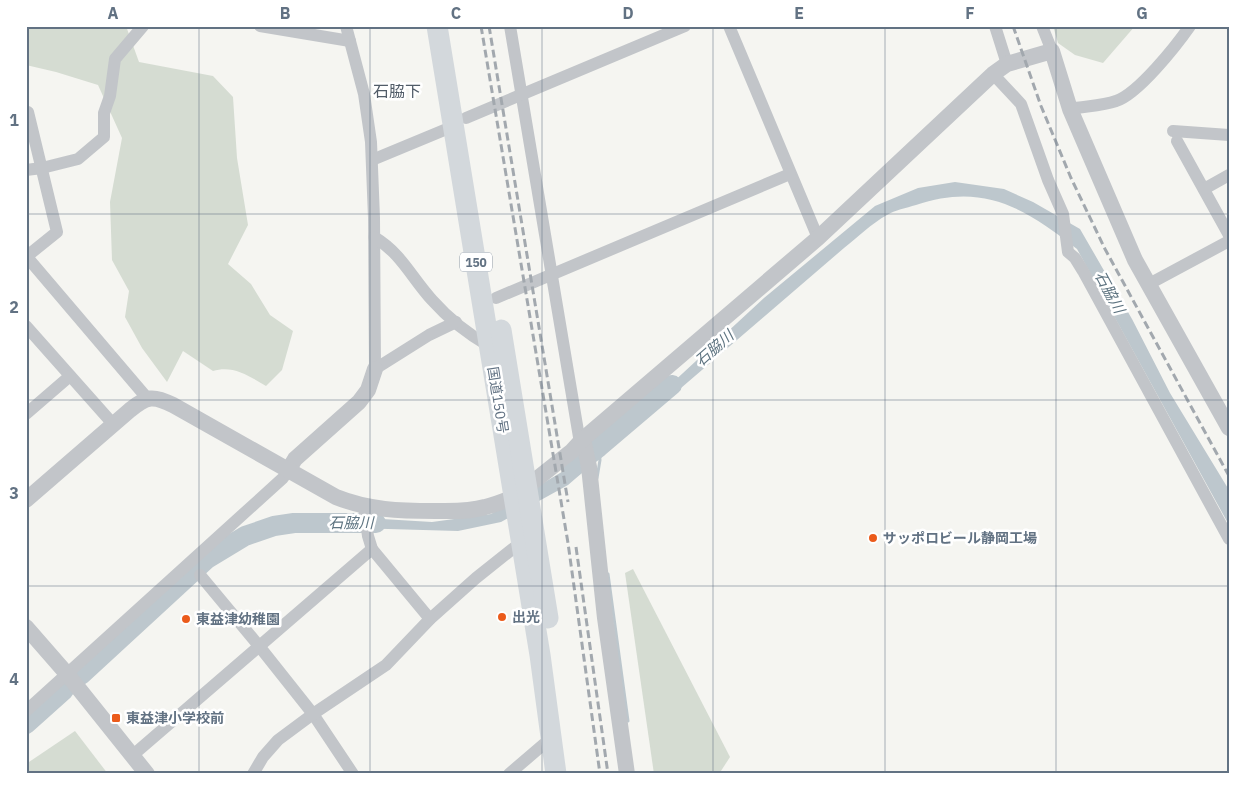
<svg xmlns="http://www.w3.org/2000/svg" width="1255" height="800" font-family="'IBM Plex Sans','Noto Sans JP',sans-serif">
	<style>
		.green { fill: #d5dcd2 }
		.water { fill: #bdc7cd }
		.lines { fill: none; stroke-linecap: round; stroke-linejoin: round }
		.stream { stroke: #bdc7cd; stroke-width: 3 }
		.river { stroke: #bdc7cd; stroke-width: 20 }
		.minor { stroke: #c2c5c9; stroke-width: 12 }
		.tertiary { stroke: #c2c5c9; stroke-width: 16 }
		.trunk { stroke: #d3d8dc; stroke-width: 21 }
		.rail { stroke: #a2a8ae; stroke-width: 3; stroke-dasharray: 8 4; stroke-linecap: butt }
		.grid { fill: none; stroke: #627283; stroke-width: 1; stroke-opacity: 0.55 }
		.poi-dot { fill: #eb5b1b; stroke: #fff; stroke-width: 2 }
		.labels { text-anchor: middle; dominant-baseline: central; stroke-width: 5; stroke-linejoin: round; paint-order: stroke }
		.shield { fill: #fff; stroke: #919ca8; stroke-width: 1 }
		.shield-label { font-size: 12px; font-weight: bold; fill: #627283 }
		.street-label { font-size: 14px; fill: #627283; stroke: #fff }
		.poi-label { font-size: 14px; font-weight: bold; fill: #627283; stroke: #fff; text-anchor: start }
		.water-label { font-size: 15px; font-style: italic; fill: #5e7481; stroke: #fff }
		.quarter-label { font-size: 16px; fill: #515c68; stroke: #fff }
		.neatline { fill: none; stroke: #627283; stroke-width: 2 }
		.grid-label { font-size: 16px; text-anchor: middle; font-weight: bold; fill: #627283 }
	</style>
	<rect width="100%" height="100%" fill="#f5f5f1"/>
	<!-- green -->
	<g class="green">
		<path d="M 26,26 L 126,26 L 139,62 L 213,76 L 233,97 L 237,158 L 248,225 L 228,264 L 251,284 L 270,315 L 293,331 L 282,370 L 266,386 C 249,376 233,365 213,371 L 183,351 L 167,382 L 142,348 L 125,317 L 129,291 L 112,260 L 110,202 L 122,138 L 98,85 L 56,72 L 26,65 Z"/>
		<path d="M 1053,26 L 1135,26 L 1103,63 L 1075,55 L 1058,43 Z"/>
		<path d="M 633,569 L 730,757 L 719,774 L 654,774 L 625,573 Z"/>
		<path d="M 75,731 L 108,774 L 26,774 L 26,764 Z"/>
	</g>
	<!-- water -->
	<path class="water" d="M 955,182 L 1004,189 L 1033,202 L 1080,229 L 1132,319 L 1170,393 L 1229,490 L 1229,525 L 1077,249 C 1025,208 983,182 916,205 C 906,208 895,210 887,215 C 872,223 857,238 844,248 L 568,485 L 501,522 L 458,531 L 353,528 L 345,518 L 349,517 L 432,522 L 491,514 L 602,448 L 764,298 L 875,206 L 918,188 Z"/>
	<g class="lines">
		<!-- stream -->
		<g class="stream">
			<path d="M 597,478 L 600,460 L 599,447"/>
			<path d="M 608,574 L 628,721"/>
		</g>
		<!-- river -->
		<g class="river">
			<path d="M 573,467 L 599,447 L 672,385"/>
			<path d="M 81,675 L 207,559 L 245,536 L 274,526 L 294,523 L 376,523"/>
			<path d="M 26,724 L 64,690"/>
		</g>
		<!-- minor -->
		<g class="minor">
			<path d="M 260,26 L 350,41"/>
			<path d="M 346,26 L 364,94 L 371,142 L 374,218 L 375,369"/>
			<path d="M 510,26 L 580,443"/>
			<path d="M 729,26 L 818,238"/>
			<path d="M 995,26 L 1007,64"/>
			<path d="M 1042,26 L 1052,51"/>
			<path d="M 993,74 L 1021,104 L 1048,180 L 1063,214 L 1068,252 L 1075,258 L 1083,271 L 1229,539"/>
			<path d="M 1070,109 C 1085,106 1102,106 1116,101 C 1138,94 1176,46 1190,26"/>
			<path d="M 466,118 L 685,26"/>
			<path d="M 1173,131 L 1229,135"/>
			<path d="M 1177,141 L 1229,235"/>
			<path d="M 372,160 L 454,126"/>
			<path d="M 26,170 L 42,168 L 78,159 L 104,137 L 104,113 L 110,96 L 115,59 L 143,26"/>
			<path d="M 1204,189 L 1229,175"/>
			<path d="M 374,237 C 402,254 411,277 432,300 C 448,318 468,334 489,346"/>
			<path d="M 26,257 L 57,232 L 28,112"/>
			<path d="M 27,257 L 147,398"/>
			<path d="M 1149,284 L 1229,241"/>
			<path d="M 496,298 L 790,174"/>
			<path d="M 26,326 L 113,424"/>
			<path d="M 375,369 L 429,335 L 456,322"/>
			<path d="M 26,414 L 70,376"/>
			<path d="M 364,507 L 368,536 L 372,549 L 430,619"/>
			<path d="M 200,575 L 259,646 L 313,714 L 353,774"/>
			<path d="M 26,711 L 283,478 L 289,469"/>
			<path d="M 133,755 L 372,549"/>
			<path d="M 253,774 L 263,757 L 278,740 L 313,714 L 386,665 L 430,619 L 476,578 L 520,543"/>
			<path d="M 509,774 L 551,738"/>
		</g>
		<!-- tertiary -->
		<g class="tertiary">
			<path d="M 583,439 L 589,467 L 605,618 L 627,774"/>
			<path d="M 289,469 L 295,459 L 359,402 L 368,390 L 375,369"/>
			<path d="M 26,500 L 130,410 C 147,396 153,395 173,405 L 336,497 C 368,510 400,511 435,511 C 451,511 469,512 485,507 C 495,505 504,501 514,497 L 572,451 L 583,439 L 818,238 L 993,74 L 1007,64 L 1052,51 L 1070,109 L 1135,260 L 1229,428"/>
			<path d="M 26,627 L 67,674 L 147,774"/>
		</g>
		<!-- trunk -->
		<g class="trunk">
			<path d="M 437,26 L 540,655 L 556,774"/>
			<path d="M 501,330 L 548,618"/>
		</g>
		<!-- rail -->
		<g class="rail">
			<path d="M 481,26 L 568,543 L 600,774"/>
			<path d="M 489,26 L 568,502"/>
			<path d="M 1013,26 L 1041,106 L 1071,178 L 1105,249 L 1229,476"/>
			<path d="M 576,547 L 608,774"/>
		</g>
	</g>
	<!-- grid -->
	<path class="grid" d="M 199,26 L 199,774M 370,26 L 370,774M 542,26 L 542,774M 713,26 L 713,774M 885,26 L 885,774M 1056,26 L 1056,774M 26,214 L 1229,214M 26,400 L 1229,400M 26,586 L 1229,586"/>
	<!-- markers -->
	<g class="poi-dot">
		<circle cx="873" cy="538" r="5"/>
		<circle cx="502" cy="617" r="5"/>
		<circle cx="186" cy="619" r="5"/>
		<rect x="111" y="713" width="10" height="10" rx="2.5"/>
	</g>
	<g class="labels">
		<!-- shield labels -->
		<rect class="shield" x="460" y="252.5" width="32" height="19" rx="4"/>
		<g class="shield-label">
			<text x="476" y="262">150</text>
		</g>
		<!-- street labels -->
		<g class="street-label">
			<text transform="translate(498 400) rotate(81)">国道150号</text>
		</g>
		<!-- poi labels -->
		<g class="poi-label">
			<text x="883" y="538">サッポロビール静岡工場</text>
			<text x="512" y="617">出光</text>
			<text x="196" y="619">東益津幼稚園</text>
			<text x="126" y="718">東益津小学校前</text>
		</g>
		<!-- water labels -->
		<g class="water-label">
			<text transform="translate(1110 292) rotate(62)">石脇川</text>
			<text transform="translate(714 348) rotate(-41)">石脇川</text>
			<text x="351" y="522">石脇川</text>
		</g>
		<!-- quarter labels -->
		<g class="quarter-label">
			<text x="397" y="91">石脇下</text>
		</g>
	</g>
	<!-- border -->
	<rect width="1255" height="800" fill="none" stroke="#ffffff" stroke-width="55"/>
	<rect x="28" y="28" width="1200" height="744" class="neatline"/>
	<g class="grid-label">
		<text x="113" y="19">A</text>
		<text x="285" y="19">B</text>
		<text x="456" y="19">C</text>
		<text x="628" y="19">D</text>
		<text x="799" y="19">E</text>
		<text x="970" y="19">F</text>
		<text x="1142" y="19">G</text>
		<text x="14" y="126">1</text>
		<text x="14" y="313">2</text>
		<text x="14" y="499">3</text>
		<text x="14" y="685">4</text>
	</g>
</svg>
